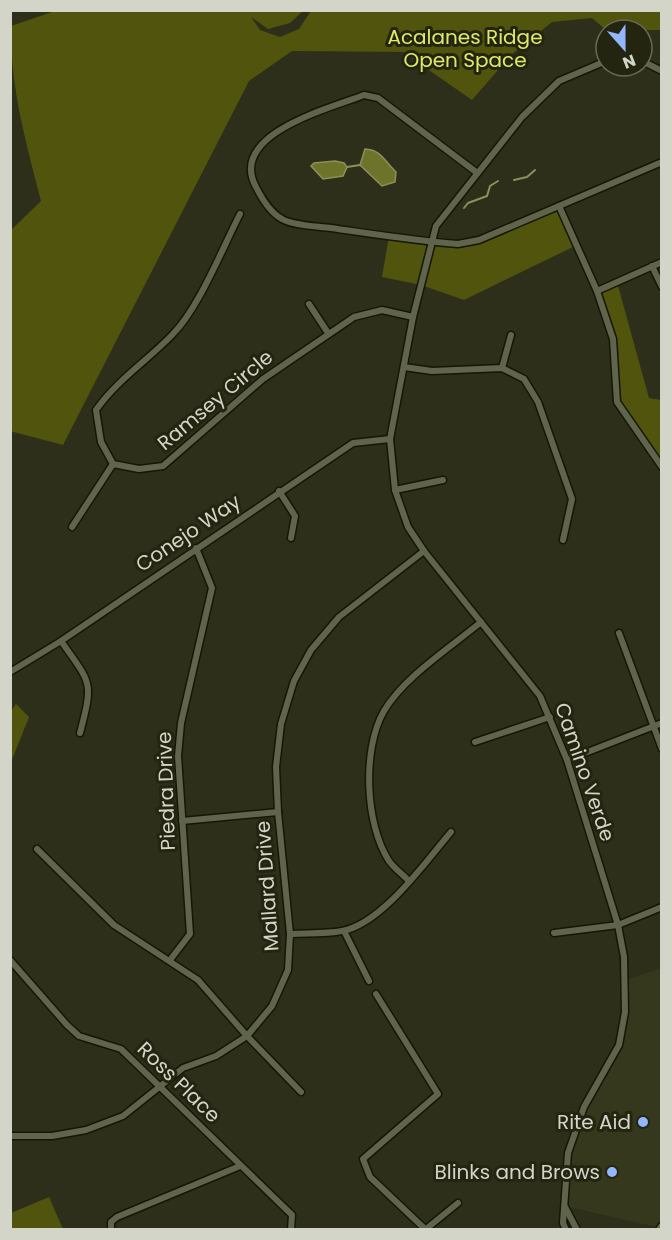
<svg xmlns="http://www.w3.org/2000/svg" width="672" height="1240" font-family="Poppins,sans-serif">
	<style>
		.built { fill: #35381c }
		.green { fill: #50540c }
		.water { fill: #6e732a; stroke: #8c9059; stroke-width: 1.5 }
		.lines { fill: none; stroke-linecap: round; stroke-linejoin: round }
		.stream { stroke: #8c9059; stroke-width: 2 }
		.minor-casing { stroke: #151704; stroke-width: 9 }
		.secondary-casing { stroke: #151704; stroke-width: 11 }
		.minor { stroke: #61644d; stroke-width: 6 }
		.secondary { stroke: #6b6f43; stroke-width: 8 }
		.poi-dot { fill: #93b7fd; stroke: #232510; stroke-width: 2 }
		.labels { text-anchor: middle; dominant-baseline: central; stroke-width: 6; stroke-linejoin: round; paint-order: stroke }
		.park-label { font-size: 20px; fill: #dee969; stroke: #232510 }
		.street-label { font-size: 20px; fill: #d3d5c8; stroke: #232510 }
		.poi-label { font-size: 20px; fill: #d3d5c8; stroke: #232510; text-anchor: end }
	</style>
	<rect width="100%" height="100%" fill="#2d2f1a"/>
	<!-- built -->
	<path class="built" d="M 661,968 L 661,1228 L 565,1206 L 568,1153 L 584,1107 L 619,1045 L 626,980 Z"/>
	<!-- green -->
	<g class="green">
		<path d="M 55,11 L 303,11 L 290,23 L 268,29 L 251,17 L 260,30 L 280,37 L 299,29 L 311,11 L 661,10 L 662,30 L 606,30 L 592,18 L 552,22 L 511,55 L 472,100 L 403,52 L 292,51 L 249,81 L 63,445 L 10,431 L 11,230 L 41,201 C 26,142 10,87 11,26 Z"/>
		<path d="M 559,206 L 577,245 L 464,300 L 421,285 L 382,277 L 389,236 L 458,244 L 480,240 Z"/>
		<path d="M 617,282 L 649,398 L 661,400 L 661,467 L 617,402 L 613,339 L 597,291 Z"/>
		<path d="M 16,704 L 29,717 L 11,762 L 11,711 Z"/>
		<path d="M 49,1197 L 63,1229 L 11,1230 L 11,1213 Z"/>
	</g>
	<!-- water -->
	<g class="water">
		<path d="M 365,149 C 382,150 384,161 396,172 L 395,182 L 382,186 L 360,165 Z"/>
		<path d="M 335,161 L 344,163 L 347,167 L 343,176 L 323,179 L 311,166 L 314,163 Z"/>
	</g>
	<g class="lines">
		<!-- stream -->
		<g class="stream">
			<path d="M 347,167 L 360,165"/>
			<path d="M 514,180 L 527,177 L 535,170"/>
			<path d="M 464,208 L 468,203 L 487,196 L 490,186 L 498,181"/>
		</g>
		<!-- minor casing -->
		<g class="minor-casing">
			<g id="minor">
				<path d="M 642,61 L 662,71"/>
				<path d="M 476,172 L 378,98 L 364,95 C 331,108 227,134 256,187 C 261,197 271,213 282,219 C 294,226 317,226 331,228 C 373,234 416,241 458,244 L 479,240 L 662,162"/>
				<path d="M 559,206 L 597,291 L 613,339 L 617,402 L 662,467"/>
				<path d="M 240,214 C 222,249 199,308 172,335 C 147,361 117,380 96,410 L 101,442 L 113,464 L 139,469 L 163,466 L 263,379 L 354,317 L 382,310 L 413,317"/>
				<path d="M 652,266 L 662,287"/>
				<path d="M 597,291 L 662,262"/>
				<path d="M 309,304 L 328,333"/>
				<path d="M 404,367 L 432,371 L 502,368 L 524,379 L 538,402 L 572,499 L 563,540"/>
				<path d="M 502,368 L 511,335"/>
				<path d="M 395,490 L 443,480"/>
				<path d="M 279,491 L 295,516 L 291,538"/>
				<path d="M 72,527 L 113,464"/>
				<path d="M 619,633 L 662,749"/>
				<path d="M 61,641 C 91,684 94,680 80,733"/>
				<path d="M 10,672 L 61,641 L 353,443 L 390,439"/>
				<path d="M 475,742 L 550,717"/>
				<path d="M 567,760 L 662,723"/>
				<path d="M 182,821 L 278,812"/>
				<path d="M 37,849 L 114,925 L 198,980 L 247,1036 L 301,1092"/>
				<path d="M 408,880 C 402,874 394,868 389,861 C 365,824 362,749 384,711 C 404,677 451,647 481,622"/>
				<path d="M 344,931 L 369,981"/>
				<path d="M 554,933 L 618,925 L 662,907"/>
				<path d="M 290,934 C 307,933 325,934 342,931 C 382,924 425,862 451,832"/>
				<path d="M 10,960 L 67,1025 L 79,1036 L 121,1049 L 292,1215 L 291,1230"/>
				<path d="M 170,960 L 190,934 L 178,756 L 181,723 L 212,588 L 196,548"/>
				<path d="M 376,994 L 438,1094 L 363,1159 L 370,1177 L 426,1230"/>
				<path d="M 10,1136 L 52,1136 L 86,1130 L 123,1116 L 183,1068 L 216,1056 L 247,1036 L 272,1006 L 288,970 L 290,934 L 278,812 L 276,767 L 281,724 L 294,681 L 311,650 L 339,617 L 424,551"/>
				<path d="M 565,1207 L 577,1230"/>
				<path d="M 426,1229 L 458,1203"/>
				<path d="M 111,1230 L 111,1222 L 117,1217 L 240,1166"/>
				<path d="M 566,1230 L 563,1223 L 568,1153 L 584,1107 L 619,1045 L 625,1012 L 624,957 L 618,925 L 567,760 L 540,696 L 424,551 L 408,527 L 395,490 L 390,439 L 413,317 L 436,226 L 522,117 L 559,81 L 606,61"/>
			</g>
		</g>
		<!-- secondary casing -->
		<g class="secondary-casing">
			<path id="secondary" d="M 660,1230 L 662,1227"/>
		</g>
		<!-- minor -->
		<use href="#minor" class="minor"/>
		<!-- secondary -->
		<use href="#secondary" class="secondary"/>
	</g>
	<!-- markers -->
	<g class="poi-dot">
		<circle cx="643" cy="1122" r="6"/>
		<circle cx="612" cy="1172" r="6"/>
	</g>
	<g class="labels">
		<!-- park labels -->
		<g class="park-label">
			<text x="465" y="37">Acalanes Ridge<tspan x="465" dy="23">Open Space</tspan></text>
		</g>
		<!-- street labels -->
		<g class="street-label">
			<text transform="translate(215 400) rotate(-40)">Ramsey Circle</text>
			<text transform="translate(188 533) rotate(-34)">Conejo Way</text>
			<text transform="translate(585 772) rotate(71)">Camino Verde</text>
			<text transform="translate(166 791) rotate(-92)">Piedra Drive</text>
			<text transform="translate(267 886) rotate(-94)">Mallard Drive</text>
			<text transform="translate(179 1082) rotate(44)">Ross Place</text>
		</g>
		<!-- poi labels -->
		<g class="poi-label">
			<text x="631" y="1122">Rite Aid</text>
			<text x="600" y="1172">Blinks and Brows</text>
		</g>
	</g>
	<!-- border -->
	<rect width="672" height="1240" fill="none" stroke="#d3d5c8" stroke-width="24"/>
	<!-- north arrow -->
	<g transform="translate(624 48) rotate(159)"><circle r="28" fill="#232510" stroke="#696b5a" stroke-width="1.5"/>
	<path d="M0-4.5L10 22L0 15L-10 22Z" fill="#93b7fd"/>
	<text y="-9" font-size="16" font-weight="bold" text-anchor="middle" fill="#d3d5c8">N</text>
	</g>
</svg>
